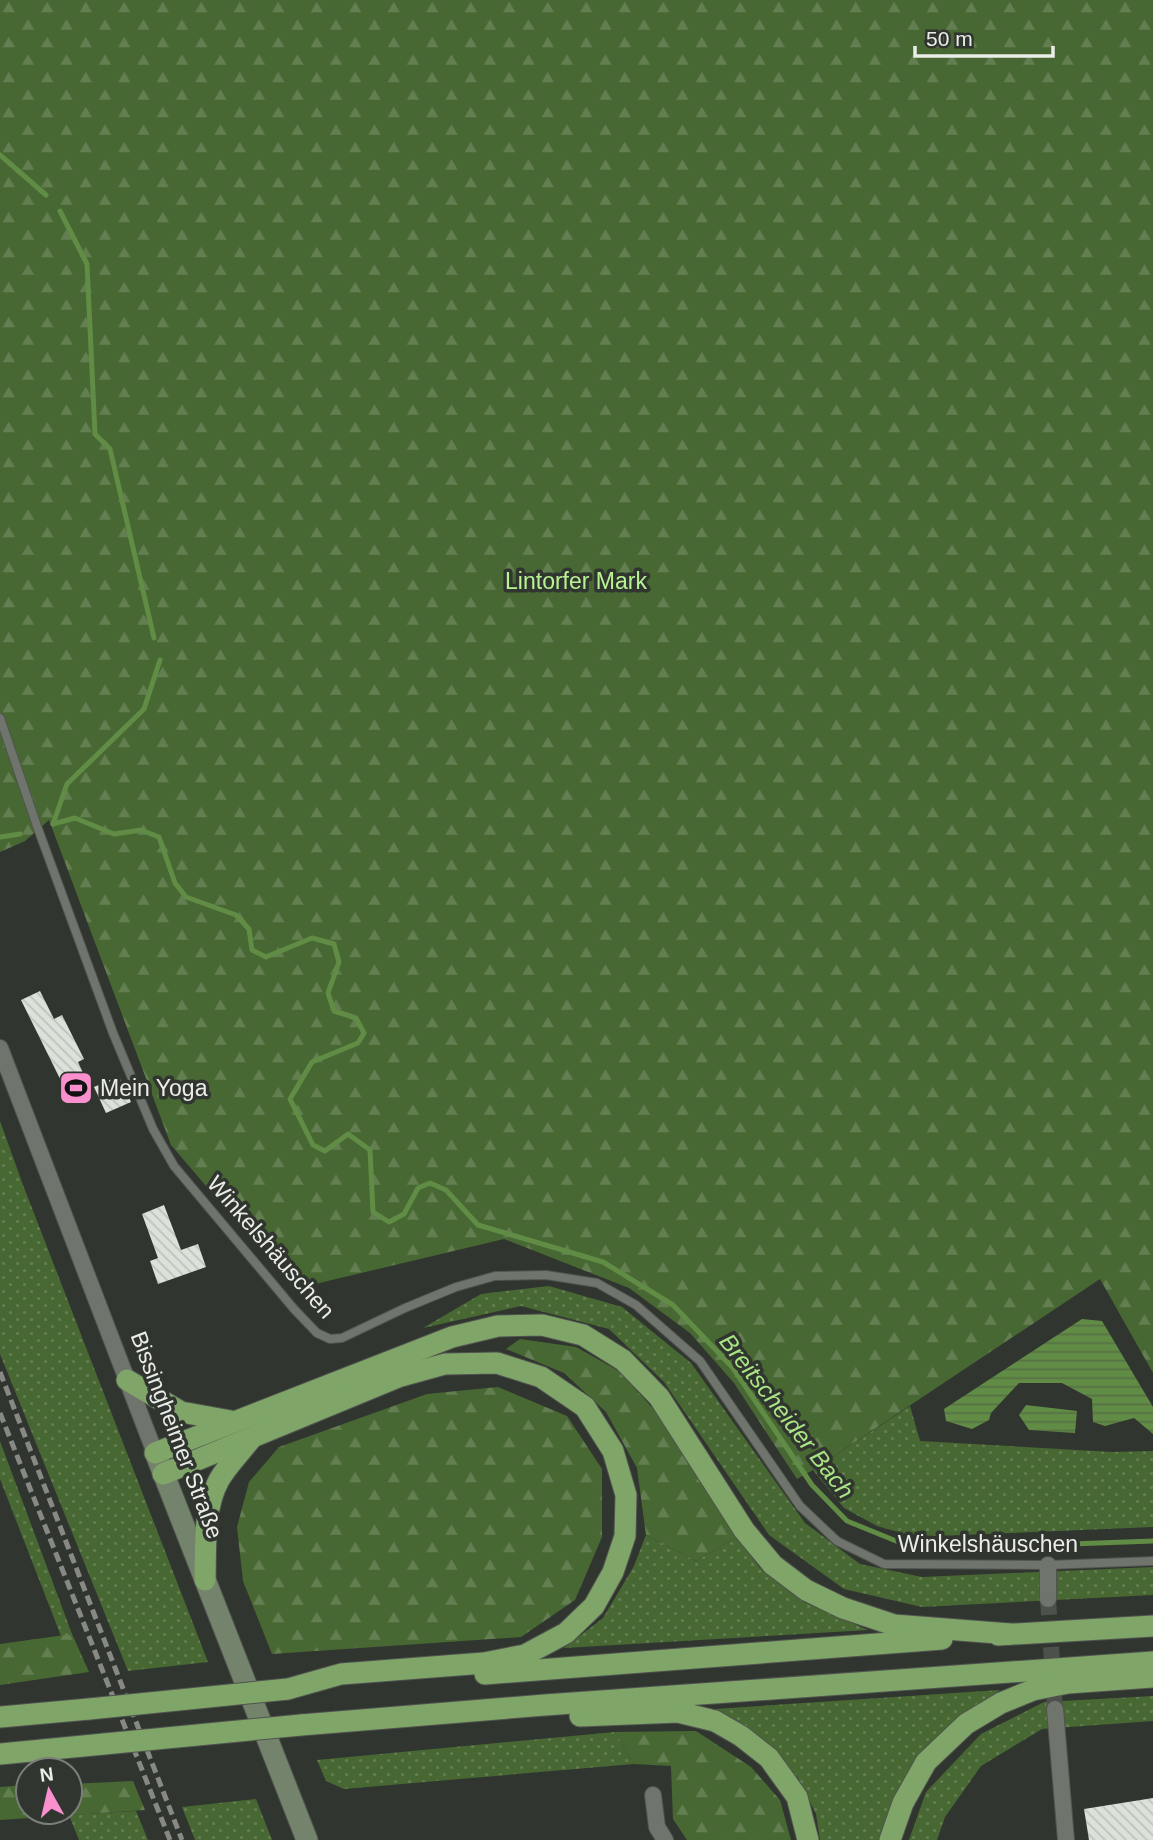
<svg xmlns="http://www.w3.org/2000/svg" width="1153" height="1840" font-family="Helvetica,sans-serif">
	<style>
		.grass { fill: url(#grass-dots) }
		.forest { fill: url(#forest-firs) }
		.water { fill: url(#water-rules) }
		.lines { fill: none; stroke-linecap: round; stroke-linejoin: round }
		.stream { stroke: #618c45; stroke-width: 5 }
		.building { fill: url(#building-back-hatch) }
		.street-tunnel { stroke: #4d514b; stroke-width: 16; stroke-dasharray: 16 8; stroke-linecap: butt }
		.lane-casing { stroke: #50534e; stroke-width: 10 }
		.street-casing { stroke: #50534e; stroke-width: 18 }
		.secondary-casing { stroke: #50534e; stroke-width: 23 }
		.highway-casing { stroke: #50534e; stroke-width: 23 }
		.lane { stroke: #6f746d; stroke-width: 8 }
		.street { stroke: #6f746d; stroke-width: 16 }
		.secondary { stroke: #74836c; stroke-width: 21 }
		.highway { stroke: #7fa569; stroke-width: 21 }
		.rail { stroke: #868984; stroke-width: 5; stroke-dasharray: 10 5; stroke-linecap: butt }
		.highway-bridge-casing { stroke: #50534e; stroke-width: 23; stroke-linecap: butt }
		.highway-bridge { stroke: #7fa569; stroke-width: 21 }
		.labels { text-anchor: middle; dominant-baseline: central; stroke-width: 7; stroke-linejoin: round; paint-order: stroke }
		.park-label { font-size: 23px; fill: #b7f392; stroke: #31352f }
		.poi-label { font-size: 23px; fill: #ebede9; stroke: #31352f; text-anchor: start }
		.street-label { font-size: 23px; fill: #ebede9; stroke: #31352f }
		.water-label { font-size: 24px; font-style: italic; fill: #a9e584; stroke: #31352f }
	</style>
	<defs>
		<pattern id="grass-dots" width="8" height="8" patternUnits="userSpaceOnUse" patternTransform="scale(1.75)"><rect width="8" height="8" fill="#486833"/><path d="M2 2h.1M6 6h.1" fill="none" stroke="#637e51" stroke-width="1.8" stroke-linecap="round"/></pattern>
		<pattern id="forest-firs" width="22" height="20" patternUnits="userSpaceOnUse" patternTransform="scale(1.75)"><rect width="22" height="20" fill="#486833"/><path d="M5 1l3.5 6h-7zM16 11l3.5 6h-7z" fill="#637e51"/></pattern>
		<pattern id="water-rules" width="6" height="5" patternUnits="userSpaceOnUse" patternTransform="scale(1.75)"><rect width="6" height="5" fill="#618c45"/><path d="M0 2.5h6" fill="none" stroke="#567045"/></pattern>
		<pattern id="building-back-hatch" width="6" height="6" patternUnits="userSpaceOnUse" patternTransform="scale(1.75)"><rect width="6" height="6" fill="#dce1d9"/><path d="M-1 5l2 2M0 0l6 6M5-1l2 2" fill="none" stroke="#bec2bc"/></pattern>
	</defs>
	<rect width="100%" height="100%" fill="#31352f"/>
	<!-- grass -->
	<g class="grass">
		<path d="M 0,1121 L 23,1185 L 208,1662 L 128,1671 L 0,1354 Z"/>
		<path d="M 549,1286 L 622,1307 L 691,1363 L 805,1523 L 860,1564 L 922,1577 L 1153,1567 L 1153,1595 L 922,1607 L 844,1589 L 769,1535 L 664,1382 L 609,1329 L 521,1306 L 423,1328 L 481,1294 Z"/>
		<path d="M 910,1406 L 920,1441 L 1112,1452 L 1153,1451 L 1153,1527 L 916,1537 L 877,1526 L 844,1508 L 813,1470 Z"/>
		<path d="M 0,1441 L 72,1634 L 61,1636 L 0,1479 Z"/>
		<path d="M 646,1535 L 696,1561 L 737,1537 L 759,1567 L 804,1602 L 868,1630 L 564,1648 L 603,1618 L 634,1566 Z"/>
		<path d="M 1000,1690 L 943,1731 L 906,1774 L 881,1840 L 820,1840 L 816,1814 L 798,1778 L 771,1746 L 715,1709 Z"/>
		<path d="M 1153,1696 L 1153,1721 L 1042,1729 L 981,1766 L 945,1817 L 937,1840 L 909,1840 L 926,1792 L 981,1734 L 1044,1702 Z"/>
		<path d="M 615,1732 L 634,1764 L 344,1789 L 326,1781 L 317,1760 Z"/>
		<path d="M 256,1799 L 272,1840 L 195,1840 L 182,1807 Z"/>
		<path d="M 136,1811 L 148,1840 L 79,1840 L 69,1815 Z"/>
	</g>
	<!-- forest -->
	<g class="forest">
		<path d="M 0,0 L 1153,0 L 1153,1373 L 1100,1279 L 813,1470 L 797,1479 L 734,1383 L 690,1333 L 629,1288 L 504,1239 L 294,1289 L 171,1145 L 49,820 L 25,841 L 0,852 Z"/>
		<path d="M 520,1339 L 576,1347 L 619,1371 L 656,1412 L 737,1537 L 696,1561 L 646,1535 L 637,1468 L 606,1412 L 564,1373 L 506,1349 Z"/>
		<path d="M 498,1387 L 567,1416 L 602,1469 L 602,1537 L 575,1600 L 521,1637 L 272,1654 L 243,1581 L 237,1527 L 249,1482 L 279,1447 L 427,1394 Z"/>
		<path d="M 72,1634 L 89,1672 L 0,1685 L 0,1644 Z"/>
		<path d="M 696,1731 L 751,1767 L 780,1800 L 791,1840 L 687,1840 L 673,1819 L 671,1766 L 634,1764 L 615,1732 Z"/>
		<path d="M 133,1781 L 145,1810 L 0,1820 L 0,1787 L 28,1785 L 28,1812 L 70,1812 L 70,1784 Z"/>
	</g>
	<!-- water -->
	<g class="water">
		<path d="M 1082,1319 L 1102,1321 L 1153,1407 L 1153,1434 L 1134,1418 L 1105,1426 L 1093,1422 L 1092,1399 L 1062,1383 L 1019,1383 L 991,1413 L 989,1420 L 972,1429 L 946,1421 L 944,1409 Z"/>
		<path d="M 1026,1405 L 1077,1411 L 1075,1433 L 1029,1430 L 1019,1415 Z"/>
	</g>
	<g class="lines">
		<!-- stream -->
		<g class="stream">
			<path d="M 0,155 L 46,195"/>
			<path d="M 60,211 L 87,264 L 95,434 L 110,449 L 154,638"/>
			<path d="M 53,824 L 75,818 L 114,834 L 141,830 L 159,837 L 175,883 L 186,897 L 236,915 L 249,929 L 252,950 L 266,957 L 312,938 L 334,944 L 339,962 L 328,993 L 334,1011 L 356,1018 L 364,1033 L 358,1043 L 312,1062 L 290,1099 L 313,1145 L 325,1151 L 348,1134 L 370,1150 L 373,1212 L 389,1222 L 404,1214 L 418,1188 L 430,1183 L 446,1190 L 478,1225 L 603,1262 L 673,1305 L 733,1368 L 812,1485 L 847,1521 L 906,1545 L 1044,1545 L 1153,1541"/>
			<path d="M 53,824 L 67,784 L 144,709 L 160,660"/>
			<path d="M 0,837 L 20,834"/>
		</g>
	</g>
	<!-- building -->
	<g class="building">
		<path d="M 40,991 L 54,1019 L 62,1015 L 84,1059 L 78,1062 L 90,1088 L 70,1099 L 21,1000 Z"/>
		<path d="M 119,1076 L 131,1102 L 106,1113 L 94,1087 Z"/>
		<path d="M 164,1205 L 181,1250 L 198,1244 L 206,1267 L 158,1284 L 150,1261 L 158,1258 L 142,1214 Z"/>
		<path d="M 1153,1798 L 1153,1840 L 1089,1840 L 1084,1809 Z"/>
	</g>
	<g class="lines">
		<!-- street-tunnel -->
		<path class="street-tunnel" d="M 1048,1599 L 1055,1709"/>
		<!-- lane casing -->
		<g class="lane-casing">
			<path id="lane" d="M 0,718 L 37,826 L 113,1033 L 153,1129 L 174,1166 L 294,1309 L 317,1333 L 330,1339 L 342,1338 L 405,1308 L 456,1287 L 495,1276 L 546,1275 L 597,1283 L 636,1305 L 700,1361 L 800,1506 L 837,1541 L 884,1564 L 1048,1565 L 1153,1561"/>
		</g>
		<!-- street casing -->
		<g class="street-casing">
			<g id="street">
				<path d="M 0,1048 L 155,1453"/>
				<path d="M 1048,1565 L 1048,1599"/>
				<path d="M 1055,1709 L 1066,1840"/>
				<path d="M 653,1795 L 657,1827 L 665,1840"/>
			</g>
		</g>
		<!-- secondary casing -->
		<g class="secondary-casing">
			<path id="secondary" d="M 157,1457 L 307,1840"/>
		</g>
		<!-- highway casing -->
		<g class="highway-casing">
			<g id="highway">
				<path d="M 127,1380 L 181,1412 L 231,1421"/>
				<path d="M 155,1453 L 452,1337 L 498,1326 L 542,1325 L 583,1335 L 623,1360 L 659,1397 L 744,1530 L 773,1565 L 806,1590 L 843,1608 L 894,1625 L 1010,1634"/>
				<path d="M 163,1474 L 398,1377 L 445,1364 L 497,1363 L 541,1377 L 585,1407 L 613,1451 L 626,1495 L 625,1536 L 613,1572 L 594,1606 L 566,1633 L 525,1655 L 484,1663 L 341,1674 L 288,1689"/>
				<path d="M 205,1580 C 206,1547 203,1509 219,1480 C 227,1466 240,1453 250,1440"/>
				<path d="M 998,1635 L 1153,1626"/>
				<path d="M 485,1674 L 942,1639"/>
				<path d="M 580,1716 L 678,1712 L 715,1721 L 741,1736 L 769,1758 L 797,1797 L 808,1840"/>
				<path d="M 0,1717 L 89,1709"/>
				<path d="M 301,1725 L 545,1705 L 1153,1662"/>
				<path d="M 0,1754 L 104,1744"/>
				<path d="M 890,1840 L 903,1803 L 926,1762 L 966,1724 L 1001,1703 L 1033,1690 L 1068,1683 L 1153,1677"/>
			</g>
		</g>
		<!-- lane -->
		<use href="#lane" class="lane"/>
		<!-- street -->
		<use href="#street" class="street"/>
		<!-- secondary -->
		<use href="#secondary" class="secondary"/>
		<!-- highway -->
		<use href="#highway" class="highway"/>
		<!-- rail -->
		<g class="rail">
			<path d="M 0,1372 L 182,1840"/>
			<path d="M 0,1413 L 170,1840"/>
		</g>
		<!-- highway-bridge casing -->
		<g class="highway-bridge-casing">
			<g id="highway-bridge">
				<path d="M 89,1709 L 288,1689"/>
				<path d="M 104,1744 L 301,1725"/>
			</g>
		</g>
		<!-- highway-bridge -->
		<use href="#highway-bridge" class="highway-bridge"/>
	</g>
	<!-- icons -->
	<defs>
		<g id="stadium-square" transform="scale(1.75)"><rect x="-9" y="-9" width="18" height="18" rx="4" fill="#f790cd" stroke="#31352f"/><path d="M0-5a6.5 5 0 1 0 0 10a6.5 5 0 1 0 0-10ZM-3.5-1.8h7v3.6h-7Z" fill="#111"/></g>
	</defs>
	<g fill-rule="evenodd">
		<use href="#stadium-square" x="76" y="1088"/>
	</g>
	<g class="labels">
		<!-- park labels -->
		<g class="park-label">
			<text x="576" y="581">Lintorfer Mark</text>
		</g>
		<!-- poi labels -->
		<g class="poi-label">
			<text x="100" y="1088">Mein Yoga</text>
		</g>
		<!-- street labels -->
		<g class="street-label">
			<text transform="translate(271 1247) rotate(49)">Winkelshäuschen</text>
			<text transform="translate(177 1435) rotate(69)">Bissingheimer Straße</text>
			<text x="988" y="1544">Winkelshäuschen</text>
		</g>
		<!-- water labels -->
		<g class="water-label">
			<text transform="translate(787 1416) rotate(52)">Breitscheider Bach</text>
		</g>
	</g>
	<!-- north arrow -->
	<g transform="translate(49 1791) rotate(352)"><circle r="33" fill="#31352f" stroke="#7b7f79" stroke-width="2"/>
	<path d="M0-5L12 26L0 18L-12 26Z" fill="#f790cd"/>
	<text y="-10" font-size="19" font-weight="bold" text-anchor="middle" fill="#ebede9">N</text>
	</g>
	<!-- scale -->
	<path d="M915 46v10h138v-10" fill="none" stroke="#ebede9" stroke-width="3.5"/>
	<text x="926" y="46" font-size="21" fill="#ebede9" stroke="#31352f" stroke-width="5" paint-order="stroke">50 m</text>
</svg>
